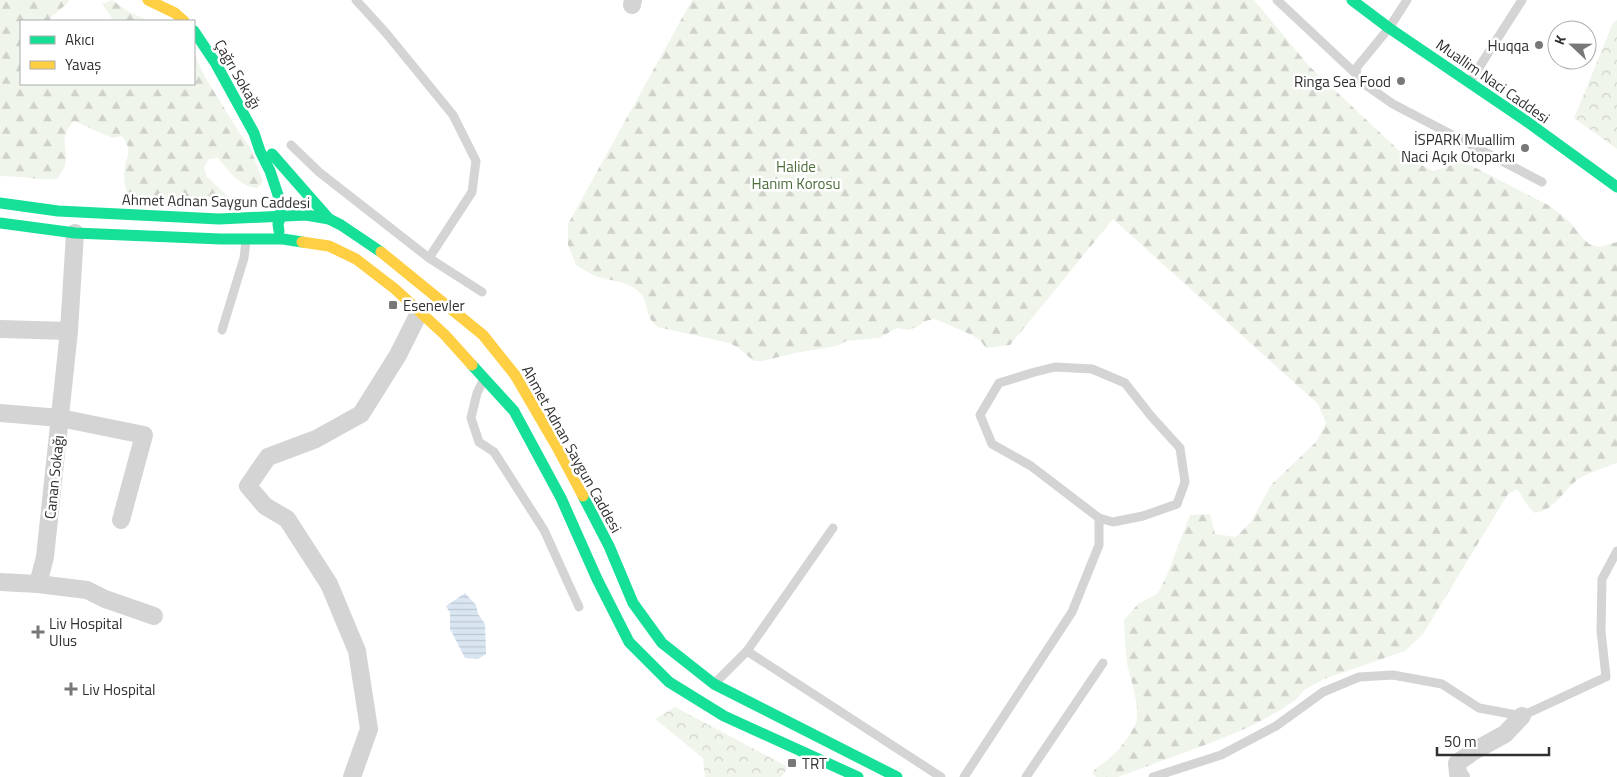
<svg xmlns="http://www.w3.org/2000/svg" width="1617" height="777" font-family="'Titillium Web',sans-serif">
	<style>
		.forest { fill: url(#forest-firs) }
		.park { fill: url(#park-crowns) }
		.water { fill: url(#water-rules) }
		.lines { fill: none; stroke-linecap: round; stroke-linejoin: round }
		.lane { stroke: #d4d4d4; stroke-width: 9 }
		.street { stroke: #d4d4d4; stroke-width: 18 }
		.fast { stroke: #16e098; stroke-width: 11 }
		.slow { stroke: #ffcf43; stroke-width: 11 }
		.poi-dot { fill: #787878; stroke: #fff; stroke-width: 2 }
		.labels { text-anchor: middle; dominant-baseline: central; stroke-width: 5; stroke-linejoin: round; paint-order: stroke }
		.poi-label { font-size: 15px; fill: #303030; stroke: #fff; text-anchor: start }
		.street-label { font-size: 15px; fill: #303030; stroke: #fff }
		.park-label { font-size: 15px; fill: #4d6d3b; stroke: #fff }
	</style>
	<defs>
		<pattern id="forest-firs" width="22" height="20" patternUnits="userSpaceOnUse" patternTransform="scale(1.25)"><rect width="22" height="20" fill="#f0f5ec"/><path d="M5 1l3.5 6h-7zM16 11l3.5 6h-7z" fill="#ced2cb"/></pattern>
		<pattern id="park-crowns" width="20" height="18" patternUnits="userSpaceOnUse" patternTransform="scale(1.25)"><rect width="20" height="18" fill="#f0f5ec"/><path d="M2 6a3 3 0 1 1 6 0M12 15a3 3 0 1 1 6 0" fill="none" stroke="#ced2cb"/></pattern>
		<pattern id="water-rules" width="6" height="5" patternUnits="userSpaceOnUse" patternTransform="scale(1.25)"><rect width="6" height="5" fill="#d9e6f2"/><path d="M0 2.5h6" fill="none" stroke="#bbc6d0"/></pattern>
	</defs>
	<rect width="100%" height="100%" fill="#fff"/>
	<!-- forest -->
	<g class="forest">
		<path d="M 0,0 L 69,0 L 68,3 L 52,16 L 50,21 L 21,21 L 21,84 L 194,84 L 194,54 L 205,77 L 239,132 L 250,147 L 263,182 L 257,188 C 240,187 229,171 218,158 L 209,159 L 204,167 L 207,177 L 231,199 L 226,208 L 131,206 C 127,197 124,183 124,174 C 125,157 134,152 122,136 L 112,138 L 74,121 C 56,140 71,149 64,168 C 62,172 59,176 57,179 C 38,180 20,176 0,176 Z"/>
		<path d="M 112,0 L 129,12 L 150,21 L 114,21 L 102,4 Z"/>
		<path d="M 692,0 L 1254,0 L 1309,66 L 1408,159 L 1434,171 L 1460,162 L 1470,165 L 1550,206 L 1569,221 L 1582,237 L 1589,244 L 1599,247 L 1617,242 L 1617,463 C 1604,468 1589,472 1577,480 C 1561,492 1557,509 1535,513 C 1526,506 1524,498 1517,489 L 1508,494 L 1423,634 L 1405,651 L 1324,679 L 1304,690 L 1297,699 L 1279,711 L 1249,727 L 1213,742 L 1118,777 L 1096,777 L 1092,773 C 1098,766 1104,763 1110,758 C 1119,749 1129,738 1134,727 C 1143,711 1130,680 1127,663 C 1125,648 1125,634 1124,620 L 1138,604 L 1158,593 L 1167,575 L 1190,515 L 1210,514 L 1215,534 L 1236,537 L 1251,522 L 1271,485 L 1316,442 L 1326,423 L 1318,404 L 1113,219 L 1010,345 L 986,348 L 980,340 L 972,335 L 935,319 L 925,321 L 917,327 L 908,330 L 897,328 L 879,338 L 846,341 L 837,346 L 795,353 L 763,361 L 754,361 L 737,347 L 729,343 L 658,327 C 642,315 651,302 638,291 C 626,280 607,281 593,275 C 587,272 581,268 576,265 L 568,245 L 568,224 Z"/>
	</g>
	<!-- park -->
	<g class="park">
		<path d="M 1617,20 L 1617,149 L 1574,118 L 1613,23 Z"/>
		<path d="M 675,707 L 788,767 L 781,777 L 705,777 L 703,758 L 655,719 Z"/>
	</g>
	<!-- water -->
	<path class="water" d="M 465,593 L 476,605 L 478,614 L 485,624 L 486,654 L 478,659 L 465,658 L 450,629 L 450,613 L 446,606 Z"/>
	<g class="lines">
		<!-- lane -->
		<g class="lane">
			<path d="M 356,0 L 386,33 L 453,115 L 476,161 L 472,192 L 429,258"/>
			<path d="M 1277,0 L 1356,74"/>
			<path d="M 1407,0 L 1389,28 L 1357,67 L 1356,74 L 1360,81 L 1393,104 L 1542,182"/>
			<path d="M 1471,80 L 1522,0"/>
			<path d="M 291,145 L 319,172 L 429,258 L 482,292"/>
			<path d="M 222,330 L 244,258 L 246,241"/>
			<path d="M 1055,367 L 1092,369 L 1125,383 L 1151,416 L 1180,448 L 1185,482 L 1177,504 L 1143,516 L 1113,522 L 1099,518 L 1031,466 L 992,444 L 980,415 L 999,383 L 1035,372 Z"/>
			<path d="M 483,381 L 477,393 L 471,418 L 479,442 L 494,452 L 544,530 L 579,607"/>
			<path d="M 747,651 L 833,528"/>
			<path d="M 716,682 L 747,651 L 941,777"/>
			<path d="M 964,777 L 1072,612 L 1099,545 L 1099,518"/>
			<path d="M 1026,777 L 1103,663"/>
			<path d="M 1153,777 L 1221,755 L 1276,726 L 1323,692 L 1359,677 L 1393,675 L 1442,684 L 1479,708 L 1522,716 L 1606,677 L 1601,631 L 1602,579 L 1617,551"/>
		</g>
		<!-- street -->
		<g class="street">
			<path d="M 632,5 L 633,0"/>
			<path d="M 0,329 L 69,331"/>
			<path d="M 0,413 L 60,418 L 144,435 L 121,520"/>
			<path d="M 0,582 L 38,584 L 45,557 L 69,331 L 75,233"/>
			<path d="M 38,584 L 87,590 L 105,599 L 154,616"/>
			<path d="M 352,777 L 369,729 L 357,651 L 329,584 L 287,519 L 265,506 L 248,486 L 268,457 L 316,439 L 361,414 L 398,355 L 420,311"/>
			<path d="M 1461,777 L 1458,774 L 1457,763 L 1474,751 L 1505,734 L 1522,716"/>
		</g>
		<!-- fast -->
		<g class="fast">
			<path d="M 1352,0 L 1389,28 L 1526,121 L 1617,187"/>
			<path d="M 194,31 L 216,64 L 254,133 L 260,151 L 270,171 L 280,201 L 281,216 L 278,224 L 279,231"/>
			<path d="M 272,154 L 329,219"/>
			<path d="M 0,203 L 58,211 L 219,219 L 306,215 L 329,219 L 341,225 L 381,252"/>
			<path d="M 0,223 L 75,233 L 221,239 L 283,239 L 302,242"/>
			<path d="M 472,365 L 514,411 L 561,498 L 597,579 L 629,642 L 669,682 L 724,716 L 858,777"/>
			<path d="M 583,496 L 609,546 L 633,603 L 662,643 L 714,684 L 897,777"/>
		</g>
		<!-- slow -->
		<g class="slow">
			<path d="M 148,0 L 175,13 L 184,21"/>
			<path d="M 302,242 L 329,246 L 356,259 L 395,289 L 445,335 L 472,365"/>
			<path d="M 381,252 L 483,335 L 515,375 L 557,447 L 583,496"/>
		</g>
	</g>
	<!-- markers -->
	<g class="poi-dot">
		<circle cx="1539" cy="45" r="5"/>
		<circle cx="1401" cy="81" r="5"/>
		<circle cx="1525" cy="148" r="5"/>
		<rect x="388" y="300" width="10" height="10" rx="2.5"/>
		<path d="M35.5 624.5h5v5h5v5h-5v5h-5v-5h-5v-5h5z"/>
		<path d="M68.5 681.5h5v5h5v5h-5v5h-5v-5h-5v-5h5z"/>
		<rect x="787" y="758" width="10" height="10" rx="2.5"/>
	</g>
	<g class="labels">
		<!-- poi labels -->
		<g class="poi-label">
			<text x="1529" y="45" text-anchor="end">Huqqa</text>
			<text x="1391" y="81" text-anchor="end">Ringa Sea Food</text>
			<text x="1515" y="139" text-anchor="end">İSPARK Muallim<tspan x="1515" dy="17">Naci Açık Otoparkı</tspan></text>
			<text x="403" y="305">Esenevler</text>
			<text x="49" y="623">Liv Hospital<tspan x="49" dy="17">Ulus</tspan></text>
			<text x="82" y="689">Liv Hospital</text>
			<text x="802" y="763">TRT</text>
		</g>
		<!-- street labels -->
		<g class="street-label">
			<text transform="translate(238 74) rotate(60)">Çağrı Sokağı</text>
			<text transform="translate(1493 81) rotate(35)">Muallim Naci Caddesi</text>
			<text transform="translate(216 201) rotate(1)">Ahmet Adnan Saygun Caddesi</text>
			<text transform="translate(572 449) rotate(61)">Ahmet Adnan Saygun Caddesi</text>
			<text transform="translate(54 477) rotate(-84)">Canan Sokağı</text>
		</g>
		<!-- park labels -->
		<g class="park-label">
			<text x="796" y="166">Halide<tspan x="796" dy="17">Hanım Korosu</tspan></text>
		</g>
	</g>
	<!-- legend -->
	<rect x="20" y="20" width="175" height="65" fill="#ffffff" stroke="#acacac"/>
	<rect x="30" y="36" width="25" height="8" fill="#16e098" stroke="#acacac"/>
	<text x="65" y="45" font-size="15" fill="#303030">Akıcı</text>
	<rect x="30" y="61" width="25" height="8" fill="#ffcf43" stroke="#acacac"/>
	<text x="65" y="70" font-size="15" fill="#303030">Yavaş</text>
	<!-- north arrow -->
	<g transform="translate(1572 45) rotate(292)"><circle r="24" fill="#ffffff" stroke="#acacac"/>
	<path d="M0-4L9 19L0 12L-9 19Z" fill="#787878"/>
	<text y="-8" font-size="14" font-weight="bold" text-anchor="middle" fill="#303030">K</text>
	</g>
	<!-- scale -->
	<path d="M1437 747v8h112v-8" fill="none" stroke="#303030" stroke-width="2.5"/>
	<text x="1444" y="747" font-size="15" fill="#303030" stroke="#ffffff" stroke-width="4" paint-order="stroke">50 m</text>
</svg>
